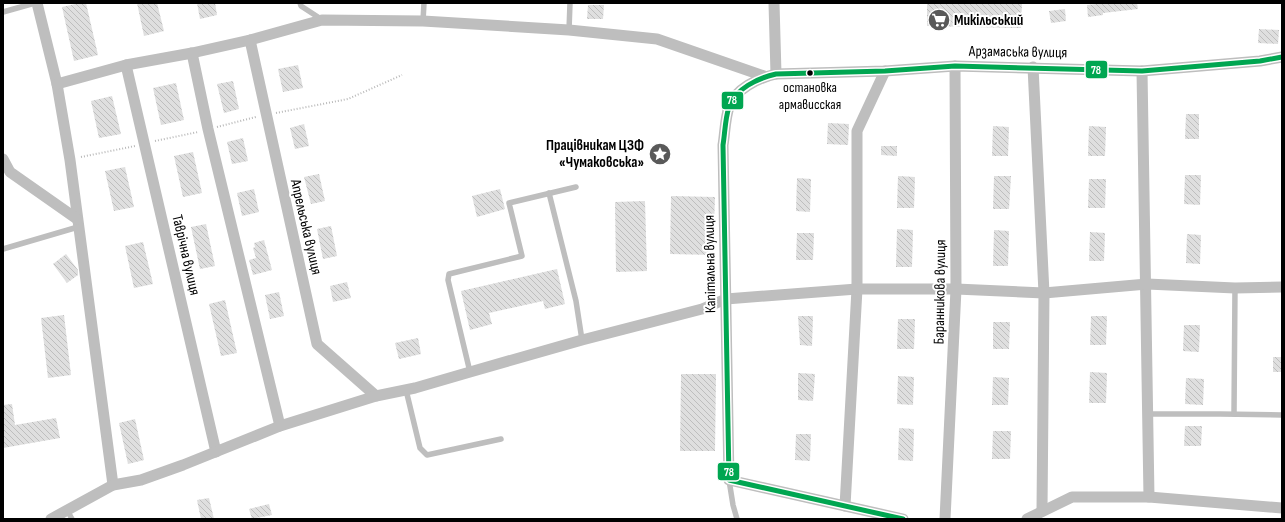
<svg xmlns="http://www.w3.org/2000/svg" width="1285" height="522" font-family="'Sofia Sans Condensed',sans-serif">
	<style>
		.building { fill: url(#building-back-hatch) }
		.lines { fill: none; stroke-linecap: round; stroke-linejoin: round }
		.path { stroke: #b9b9b9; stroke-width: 2; stroke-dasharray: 1 2; stroke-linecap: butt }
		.lane { stroke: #bebebe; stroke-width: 5.5 }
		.street { stroke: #bebebe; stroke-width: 11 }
		.bus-1-casing { stroke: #fff; stroke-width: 8 }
		.bus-1 { stroke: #00a651; stroke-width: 5 }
		.bus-dot { fill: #000; stroke: #fff; stroke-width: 1.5 }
		.labels { text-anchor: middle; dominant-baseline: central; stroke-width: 4; stroke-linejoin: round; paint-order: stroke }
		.bus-label { font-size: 14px; fill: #000; stroke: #fff }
		.poi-label { font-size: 15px; font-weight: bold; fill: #000; stroke: #fff; text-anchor: start }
		.street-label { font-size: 15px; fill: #000; stroke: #fff }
		.line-badge { stroke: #fff; stroke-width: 1.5 }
		.badge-label { font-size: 11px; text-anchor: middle; font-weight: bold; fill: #fff }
	</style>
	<defs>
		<pattern id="building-back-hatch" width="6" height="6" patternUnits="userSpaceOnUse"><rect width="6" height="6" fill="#dfdfdf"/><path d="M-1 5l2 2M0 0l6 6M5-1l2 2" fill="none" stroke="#bebebe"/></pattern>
	</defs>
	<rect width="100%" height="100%" fill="#fff"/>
	<!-- building -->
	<g class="building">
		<path d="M 80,3 L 86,3 L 98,55 L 74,61 L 62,7 Z"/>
		<path d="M 137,3 L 157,3 L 164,31 L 144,36 Z"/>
		<path d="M 197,3 L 215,3 L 217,15 L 200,19 Z"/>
		<path d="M 927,3 L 1022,3 L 1021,28 L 927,26 Z"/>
		<path d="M 1106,3 L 1137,3 L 1138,9 L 1103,13 L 1103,15 L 1088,17 L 1087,5 Z"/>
		<path d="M 588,5 L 604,5 L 603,19 L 587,19 Z"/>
		<path d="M 1065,9 L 1066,21 L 1051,23 L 1049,11 Z"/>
		<path d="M 1259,29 L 1279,30 L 1278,44 L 1258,43 Z"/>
		<path d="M 298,65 L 303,88 L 283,92 L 278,69 Z"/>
		<path d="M 233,81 L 239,109 L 224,113 L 217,84 Z"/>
		<path d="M 176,83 L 184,120 L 161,125 L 153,88 Z"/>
		<path d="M 112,96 L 121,134 L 99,138 L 91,101 Z"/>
		<path d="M 1186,114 L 1199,114 L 1199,139 L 1185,139 Z"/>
		<path d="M 828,123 L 849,124 L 848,145 L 827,144 Z"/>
		<path d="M 304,124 L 309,146 L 295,149 L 290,128 Z"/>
		<path d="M 993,126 L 1009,127 L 1008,156 L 992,156 Z"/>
		<path d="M 1089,126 L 1106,127 L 1105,156 L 1088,156 Z"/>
		<path d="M 243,138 L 248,161 L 232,164 L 227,142 Z"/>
		<path d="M 881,146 L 897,146 L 897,156 L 881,155 Z"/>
		<path d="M 193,152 L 202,193 L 183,197 L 174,156 Z"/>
		<path d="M 125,167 L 134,207 L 114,211 L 105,171 Z"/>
		<path d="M 319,174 L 325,201 L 311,204 L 304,177 Z"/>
		<path d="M 1185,175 L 1201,175 L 1200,205 L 1184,204 Z"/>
		<path d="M 898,176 L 915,177 L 914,208 L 897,208 Z"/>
		<path d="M 994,176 L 1011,176 L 1009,209 L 993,209 Z"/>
		<path d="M 797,178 L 811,179 L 810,212 L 796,211 Z"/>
		<path d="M 1089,179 L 1106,179 L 1105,208 L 1088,208 Z"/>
		<path d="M 254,189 L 259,212 L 242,216 L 237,193 Z"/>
		<path d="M 500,189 L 505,209 L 477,217 L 472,196 Z"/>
		<path d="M 671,196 L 715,197 L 713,255 L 670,254 Z"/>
		<path d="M 645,201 L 647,271 L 616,272 L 615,202 Z"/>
		<path d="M 206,224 L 215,266 L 200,269 L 191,227 Z"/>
		<path d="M 331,226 L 337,256 L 323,259 L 317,229 Z"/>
		<path d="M 897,229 L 913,230 L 912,267 L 896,267 Z"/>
		<path d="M 994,230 L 1009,231 L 1008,266 L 993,266 Z"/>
		<path d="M 1090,232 L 1105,233 L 1104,261 L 1089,261 Z"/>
		<path d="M 797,233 L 814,233 L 813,260 L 796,260 Z"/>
		<path d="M 1187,234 L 1201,235 L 1200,264 L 1186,263 Z"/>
		<path d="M 264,240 L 272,270 L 253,275 L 249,260 L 256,258 L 253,248 L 255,247 L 254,243 Z"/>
		<path d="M 143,242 L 153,284 L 134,288 L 125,246 Z"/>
		<path d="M 66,254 L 78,270 L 78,275 L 67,283 L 53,264 Z"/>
		<path d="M 557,269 L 565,304 L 545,309 L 543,301 L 489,313 L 492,324 L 470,330 L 461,291 Z"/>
		<path d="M 347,282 L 351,298 L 333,302 L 330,286 Z"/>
		<path d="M 279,292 L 284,316 L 270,319 L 265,295 Z"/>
		<path d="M 225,300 L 237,353 L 221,356 L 209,304 Z"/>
		<path d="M 64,315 L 71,375 L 48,378 L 41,318 Z"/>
		<path d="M 798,316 L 813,316 L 812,346 L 800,345 Z"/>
		<path d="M 1091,316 L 1107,316 L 1106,345 L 1090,345 Z"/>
		<path d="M 898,319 L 915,319 L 914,349 L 897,349 Z"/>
		<path d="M 993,322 L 1010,322 L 1009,349 L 993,349 Z"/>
		<path d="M 1184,325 L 1200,325 L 1199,352 L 1183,351 Z"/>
		<path d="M 418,338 L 421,354 L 399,359 L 395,343 Z"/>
		<rect x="1273" y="357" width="9" height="15"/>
		<path d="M 1090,372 L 1107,373 L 1106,403 L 1089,403 Z"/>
		<path d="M 798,373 L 815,374 L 813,401 L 798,400 Z"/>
		<path d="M 681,374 L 716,374 L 715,451 L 680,451 Z"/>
		<path d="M 898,376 L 914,377 L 913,405 L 897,404 Z"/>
		<path d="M 993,377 L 1009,378 L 1008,405 L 992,405 Z"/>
		<path d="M 1186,378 L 1204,379 L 1203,405 L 1185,404 Z"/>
		<path d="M 12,404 L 15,425 L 56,418 L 60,438 L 3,448 L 3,405 Z"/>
		<path d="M 135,419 L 144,460 L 128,464 L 119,423 Z"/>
		<path d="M 1185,426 L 1202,426 L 1201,446 L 1184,446 Z"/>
		<path d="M 899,428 L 914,429 L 913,461 L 898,460 Z"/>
		<path d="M 993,431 L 1011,431 L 1010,459 L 992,459 Z"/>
		<path d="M 796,434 L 811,434 L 810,461 L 795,460 Z"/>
		<path d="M 209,498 L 214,519 L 201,519 L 197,500 Z"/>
		<path d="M 269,504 L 272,515 L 252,519 L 249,509 Z"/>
	</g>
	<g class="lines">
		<!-- path -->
		<g class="path">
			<path d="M 276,113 L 348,99 L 402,75"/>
			<path d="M 217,127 L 256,117"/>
			<path d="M 155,141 L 198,132"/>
			<path d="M 81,157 L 135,146"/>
		</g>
		<!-- lane -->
		<g class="lane">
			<path d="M 300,3 L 301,6 L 321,19"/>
			<path d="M 3,12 L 35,3"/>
			<path d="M 423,21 L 424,3"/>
			<path d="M 569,30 L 570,3"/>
			<path d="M 549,193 L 576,301 L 582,340"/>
			<path d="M 3,249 L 78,227"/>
			<path d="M 470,372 L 448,280 L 449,274 L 522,256 L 509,203 L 576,187"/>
			<path d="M 406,390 L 420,448 L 427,455 L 501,439"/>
			<path d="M 1148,414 L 1220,414 L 1282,415"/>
			<path d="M 1234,414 L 1235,288"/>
			<path d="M 729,480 L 733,505 L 737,519"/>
			<path d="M 67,510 L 72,519"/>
		</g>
		<!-- street -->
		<g class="street">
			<path d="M 37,3 L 57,84 L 70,160 L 113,485"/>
			<path d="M 774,3 L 776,74"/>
			<path d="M 250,40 L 317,344 L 376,396"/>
			<path d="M 192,53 L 208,129 L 280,426"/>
			<path d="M 126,65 L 216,452"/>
			<path d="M 1033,67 L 1044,293 L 1042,511"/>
			<path d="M 1142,71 L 1149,497"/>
			<path d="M 57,84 L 126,65 L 192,53 L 250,40 L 322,20 L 423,21 L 569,30 L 657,39 L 764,76"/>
			<path d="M 3,159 L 10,172 L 77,219"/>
			<path d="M 845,506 L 857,289 L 857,131 L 885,71"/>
			<path d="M 51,519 L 113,485 L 141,480 L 183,465 L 280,426 L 376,396 L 415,388 L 470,372 L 582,340 L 702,309 L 726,299 L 857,289 L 956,289 L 1044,293 L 1147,284 L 1235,288 L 1282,287"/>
			<path d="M 903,519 L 729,480 L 723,145 C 725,133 725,119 729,107 C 735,89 758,78 776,74 L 885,71 L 955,66 L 1142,71 L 1260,61 L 1282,57"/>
			<path d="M 945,519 L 956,289 L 955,66"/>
			<path d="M 1027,519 L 1072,497 L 1149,497 L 1282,508"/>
		</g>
		<!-- bus-1 casing -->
		<g class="bus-1-casing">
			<path id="bus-1" d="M 903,519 L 729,480 L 723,145 C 725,133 725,119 729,107 C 735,89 758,78 776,74 L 885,71 L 955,66 L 1142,71 L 1260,61 L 1282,57"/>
		</g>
		<!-- bus-1 -->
		<use href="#bus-1" class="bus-1"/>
	</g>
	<!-- icons -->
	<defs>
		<g id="supermarket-disc" transform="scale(1.15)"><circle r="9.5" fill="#595959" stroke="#fff"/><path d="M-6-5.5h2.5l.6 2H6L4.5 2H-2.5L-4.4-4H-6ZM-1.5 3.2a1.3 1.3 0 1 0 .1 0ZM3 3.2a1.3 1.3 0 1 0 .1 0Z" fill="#fff"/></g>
		<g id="sight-disc" transform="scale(1.15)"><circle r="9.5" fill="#595959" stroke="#fff"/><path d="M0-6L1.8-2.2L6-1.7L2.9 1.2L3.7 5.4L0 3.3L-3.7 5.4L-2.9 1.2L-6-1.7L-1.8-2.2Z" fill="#fff"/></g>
	</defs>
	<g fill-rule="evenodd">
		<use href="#supermarket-disc" x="939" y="20"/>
		<use href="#sight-disc" x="660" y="154"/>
	</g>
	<!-- markers -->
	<circle class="bus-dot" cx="810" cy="73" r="3.5"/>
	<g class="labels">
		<!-- bus labels -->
		<g class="bus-label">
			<text x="810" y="87">остановка<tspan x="810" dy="17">армависская</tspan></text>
		</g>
		<!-- poi labels -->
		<g class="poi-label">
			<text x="954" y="20">Микільський</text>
			<text x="644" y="145" text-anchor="end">Працівникам ЦЗФ<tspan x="644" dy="17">«Чумаковська»</tspan></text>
		</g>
		<!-- street labels -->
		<g class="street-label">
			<text transform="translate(1018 52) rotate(1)">Арзамаська вулиця</text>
			<text transform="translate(306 227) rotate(77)">Апрельська вулиця</text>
			<text transform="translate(186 255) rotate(77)">Таврічна вулиця</text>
			<text transform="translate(710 264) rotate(-91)">Капітальна вулиця</text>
			<text transform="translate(940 292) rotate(-89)">Баранникова вулиця</text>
		</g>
	</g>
	<g class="line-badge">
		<rect x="1085" y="60" width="23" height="19" rx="4" fill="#00a651"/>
		<rect x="721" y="91" width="23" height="19" rx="4" fill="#00a651"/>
		<rect x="717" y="462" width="23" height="19" rx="4" fill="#00a651"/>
	</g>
	<g class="badge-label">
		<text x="1096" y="74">78</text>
		<text x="732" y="104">78</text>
		<text x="729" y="476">78</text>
	</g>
	<!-- border -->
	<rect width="1285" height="522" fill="none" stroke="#000000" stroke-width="8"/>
</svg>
